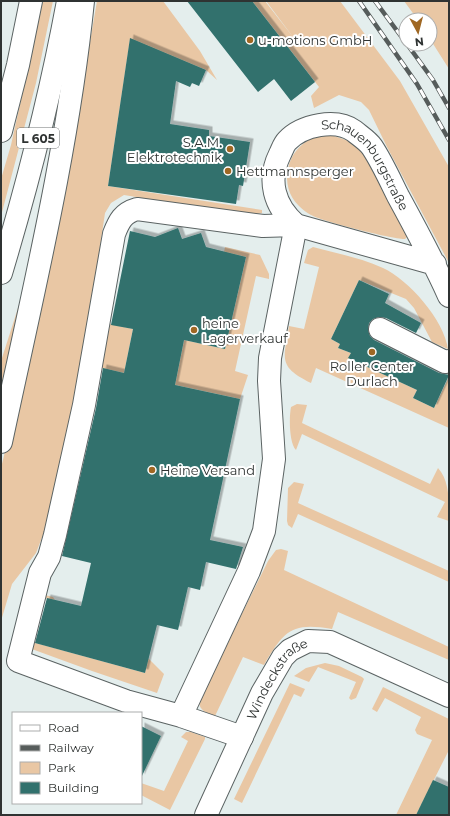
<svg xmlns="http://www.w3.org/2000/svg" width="450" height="816" font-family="Montserrat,sans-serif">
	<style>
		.green { fill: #e9c7a4 }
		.building { fill: #31716d; filter: url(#shadow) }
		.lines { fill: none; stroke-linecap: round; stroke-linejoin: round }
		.minor-casing { stroke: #5b6363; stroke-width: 24 }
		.highway-casing { stroke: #5b6363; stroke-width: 24 }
		.minor { stroke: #fff; stroke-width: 22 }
		.highway { stroke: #fff; stroke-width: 22 }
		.rail-casing { stroke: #565c5b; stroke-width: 4.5 }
		.rail { stroke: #fff; stroke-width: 3; stroke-dasharray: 9; stroke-linecap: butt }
		.poi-dot { fill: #9f6723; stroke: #fff; stroke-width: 1.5 }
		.labels { text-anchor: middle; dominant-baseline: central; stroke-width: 4; stroke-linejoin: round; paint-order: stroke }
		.shield { fill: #fff; stroke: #6d7070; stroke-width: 1 }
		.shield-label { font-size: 12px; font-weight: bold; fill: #2f3332 }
		.poi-label { font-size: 13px; fill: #2f3332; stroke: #fff; text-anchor: start }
		.street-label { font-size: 13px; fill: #2f3332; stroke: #fff }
	</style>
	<defs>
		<filter id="shadow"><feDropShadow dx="3.5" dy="-3.5" stdDeviation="0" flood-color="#0004"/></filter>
	</defs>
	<rect width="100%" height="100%" fill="#e4eeed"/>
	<!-- green -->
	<g class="green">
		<path d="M 43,1 L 53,1 L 36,83 L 1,216 L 1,179 L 11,145 Z"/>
		<path d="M 97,1 L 163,1 L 200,51 L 217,80 L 206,70 L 130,39 L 108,186 L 262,210 L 262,213 L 256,214 L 184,205 L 124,195 L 111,203 L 105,213 L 82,370 L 53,509 L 36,553 L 12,584 L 1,621 L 1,468 L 18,398 L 72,147 Z"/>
		<path d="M 252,1 L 265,1 L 296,41 L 266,1 L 340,1 L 400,81 L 449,167 L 449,263 L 387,147 L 369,110 L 361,102 L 339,95 L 314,108 L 311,96 L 319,87 Z"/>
		<path d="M 404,1 L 449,1 L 449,69 L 430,39 L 430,20 L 418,20 Z"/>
		<path d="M 331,135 L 352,142 L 364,154 L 407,232 L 408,236 L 405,239 C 396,240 321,221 311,215 C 307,213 303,210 299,206 C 278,186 286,149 313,138 C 319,136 325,136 331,135 Z"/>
		<path d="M 225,247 L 260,255 L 269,274 L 269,279 L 256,276 L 235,371 L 248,375 L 240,399 L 175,385 L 184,340 L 225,349 L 246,257 L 224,252 Z"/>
		<path d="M 313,247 C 336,253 361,258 383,268 C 409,280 444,320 448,349 L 432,342 L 414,308 L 406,299 L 359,280 L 331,339 L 340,344 L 338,348 L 351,353 L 347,362 L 355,366 L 357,362 L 417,390 L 413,398 L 434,408 L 449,377 L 449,428 L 316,368 L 311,383 C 277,366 284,359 289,326 L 304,329 L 319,267 L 304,263 L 308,250 Z"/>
		<path d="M 27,280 L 1,413 L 1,361 Z"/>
		<path d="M 110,324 L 133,329 L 124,373 L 101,368 Z"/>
		<path d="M 297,404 L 307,405 L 302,423 L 430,484 L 438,468 C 450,481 449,503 449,521 L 437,517 L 445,502 L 302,434 L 296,450 C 289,443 289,417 291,407 Z"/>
		<path d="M 294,482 L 304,484 L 298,503 L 449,571 L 449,582 L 298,514 L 292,528 L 288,525 L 287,521 L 288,488 Z"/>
		<path d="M 281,549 L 288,551 L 284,570 L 449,647 L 449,660 L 338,612 L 332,629 C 291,622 284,631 264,665 L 243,657 L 215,716 C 207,713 199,711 199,701 L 268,561 L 276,550 Z"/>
		<path d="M 45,595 L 53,597 L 55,600 L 43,598 L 32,642 L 145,673 L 148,658 L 164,674 L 157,693 L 92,671 L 29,648 L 28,643 L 40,596 Z"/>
		<path d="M 325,663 L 339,666 L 362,677 L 364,679 L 356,698 L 351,700 L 349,698 L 356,682 L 318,667 L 309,682 L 294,676 L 306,668 Z"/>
		<path d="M 290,683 L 305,689 L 301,697 L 294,694 L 242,803 L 234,799 Z"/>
		<path d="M 383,687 L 449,719 L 449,750 L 416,815 L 396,815 L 432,740 L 417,734 L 415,730 L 421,717 L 385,698 L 377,712 L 372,709 Z"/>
		<path d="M 186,732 L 191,732 L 205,737 L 205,739 L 170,810 L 141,795 L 141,783 L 164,791 L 188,741 L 181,737 Z"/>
	</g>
	<!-- building -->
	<g class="building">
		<path d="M 187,1 L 252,1 L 315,82 L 291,101 L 274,79 L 258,92 Z"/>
		<path d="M 130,38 L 206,70 L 199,86 L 192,83 L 190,87 L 176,81 L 170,124 L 209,130 L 209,136 L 250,142 L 243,186 L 239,185 L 236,204 L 108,186 Z"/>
		<path d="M 178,228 L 182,239 L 201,233 L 206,247 L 246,257 L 225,349 L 184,340 L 175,385 L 240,399 L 210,540 L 243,547 L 236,569 L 206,562 L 200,590 L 188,587 L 178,630 L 157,625 L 145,673 L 35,643 L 47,598 L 81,606 L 91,563 L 62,556 L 96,408 L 103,368 L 124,373 L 133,329 L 111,325 L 130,231 L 155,237 Z"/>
		<path d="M 359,280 L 389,294 L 385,303 L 421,323 L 416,333 L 386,318 L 379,317 L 373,319 L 369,323 L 368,330 L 370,336 L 374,340 L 439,373 L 449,375 L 434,408 L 413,398 L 417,390 L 348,358 L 351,353 L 338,348 L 340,344 L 331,339 Z"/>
		<path d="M 141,726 L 161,736 L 141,778 Z"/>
		<path d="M 433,780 L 449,787 L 449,815 L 416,815 Z"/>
	</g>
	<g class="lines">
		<!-- minor casing -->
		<g class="minor-casing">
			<g id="minor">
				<path id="s1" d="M 435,264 L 296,225 C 274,206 267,180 280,154 C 282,150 284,144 287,141 C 302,125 336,118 354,131 C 360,136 368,141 372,147 C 382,162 390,180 398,196 C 416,229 434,262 449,296"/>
				<path d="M 380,329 L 445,362 L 449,361"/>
				<path d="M 181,716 L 249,571 L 264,531 L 274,459 L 269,381 L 270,358 L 296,225 L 263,226 L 137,209 C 123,213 119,221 114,234 L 84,405 L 55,535 L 49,557 L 40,573 L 18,661 L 126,701 L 181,716 L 242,737"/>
				<path id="s2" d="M 206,815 L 262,693 L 283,657 L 290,650 L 308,641 L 330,642 L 449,696"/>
			</g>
		</g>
		<!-- highway casing -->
		<g class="highway-casing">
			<g id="highway">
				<path d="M 1,131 L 18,65 L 31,1"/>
				<path d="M 1,273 C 28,183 51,93 68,1"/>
				<path d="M 1,442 C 32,296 68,150 83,1"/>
			</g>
		</g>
		<!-- minor -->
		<use href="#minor" class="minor"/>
		<!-- highway -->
		<use href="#highway" class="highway"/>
		<!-- rail casing -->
		<g class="rail-casing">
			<g id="rail">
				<path d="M 359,1 L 417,84 L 449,140"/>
				<path d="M 375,1 L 406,43"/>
				<path d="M 407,44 L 433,80 L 449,108"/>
			</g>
		</g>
		<!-- rail -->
		<use href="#rail" class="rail"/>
	</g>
	<!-- markers -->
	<g class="poi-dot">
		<circle cx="250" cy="40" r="4"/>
		<circle cx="230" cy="149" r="4"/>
		<circle cx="228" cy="171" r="4"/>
		<circle cx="194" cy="330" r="4"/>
		<circle cx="372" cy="352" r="4"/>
		<circle cx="152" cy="470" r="4"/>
	</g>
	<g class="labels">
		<!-- shield labels -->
		<rect class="shield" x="17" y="128" width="42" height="20" rx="3"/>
		<g class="shield-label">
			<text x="38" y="138">L 605</text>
		</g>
		<!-- poi labels -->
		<g class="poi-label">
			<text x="258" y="40">u-motions GmbH</text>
			<text x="222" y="142" text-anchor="end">S.A.M.<tspan x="222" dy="15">Elektrotechnik</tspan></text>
			<text x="236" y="171">Hettmannsperger</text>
			<text x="202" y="323">heine<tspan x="202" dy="15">Lagerverkauf</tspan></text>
			<text x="372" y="366" text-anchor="middle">Roller Center<tspan x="372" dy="15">Durlach</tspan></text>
			<text x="160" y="470">Heine Versand</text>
		</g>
		<!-- street labels -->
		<g class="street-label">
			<text stroke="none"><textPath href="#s1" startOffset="341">Schauenburgstraße</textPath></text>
			<text stroke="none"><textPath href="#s2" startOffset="155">Windeckstraße</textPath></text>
		</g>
	</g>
	<!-- border -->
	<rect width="450" height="816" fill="none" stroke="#2f3332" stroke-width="4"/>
	<!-- legend -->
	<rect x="12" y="712" width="130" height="92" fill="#ffffff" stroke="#acadad"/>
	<rect x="20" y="725" width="20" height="6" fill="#ffffff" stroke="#acadad"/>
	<text x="48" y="732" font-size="12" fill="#2f3332">Road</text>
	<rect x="20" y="745" width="20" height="6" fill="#565c5b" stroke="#acadad"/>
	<text x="48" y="752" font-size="12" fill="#2f3332">Railway</text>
	<rect x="20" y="762" width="20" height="12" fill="#e9c7a4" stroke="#acadad"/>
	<text x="48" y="772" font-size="12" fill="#2f3332">Park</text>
	<rect x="20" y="782" width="20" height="12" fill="#31716d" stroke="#acadad"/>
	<text x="48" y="792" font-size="12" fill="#2f3332">Building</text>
	<!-- north arrow -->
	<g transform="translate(418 32) rotate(173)"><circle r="19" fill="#ffffff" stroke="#acadad"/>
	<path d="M0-3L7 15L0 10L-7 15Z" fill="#9f6723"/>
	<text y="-6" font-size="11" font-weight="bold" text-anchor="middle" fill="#2f3332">N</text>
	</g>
</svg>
